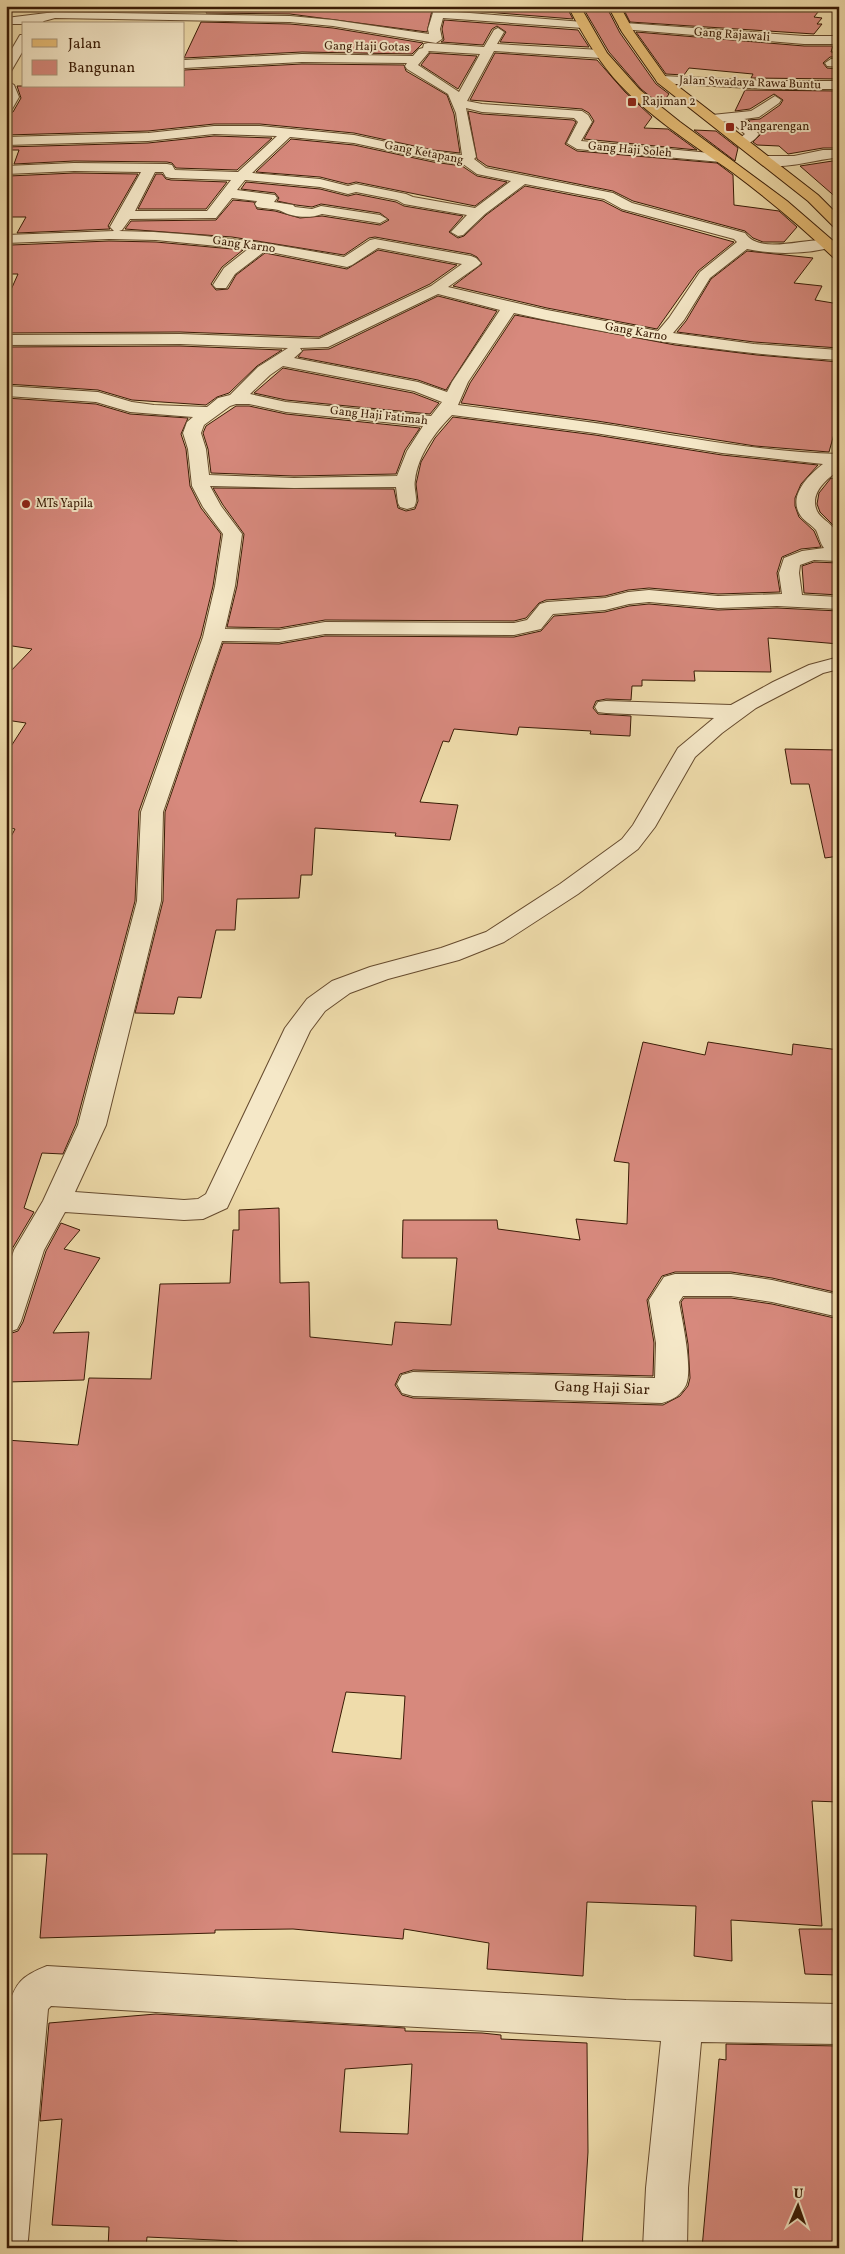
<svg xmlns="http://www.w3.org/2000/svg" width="845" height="2254" font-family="Vollkorn,serif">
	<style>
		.building { fill: #d7897d; stroke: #391b05; fill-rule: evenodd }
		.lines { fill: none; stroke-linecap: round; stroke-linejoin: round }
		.minor-casing { stroke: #664b2e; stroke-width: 2 }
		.major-casing { stroke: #391b05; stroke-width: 2 }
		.minor { fill: #f5e8c8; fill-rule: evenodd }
		.major { fill: #e8be76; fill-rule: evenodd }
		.poi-dot { fill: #8f2418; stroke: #f5e8c8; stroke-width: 2 }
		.labels { text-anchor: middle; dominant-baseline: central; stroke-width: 4; stroke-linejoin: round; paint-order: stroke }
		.far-street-label { font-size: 12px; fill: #391b05; stroke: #f5e8c8 }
		.far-poi-label { font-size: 12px; fill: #391b05; stroke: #f5e8c8; text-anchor: start }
		.street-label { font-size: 15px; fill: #391b05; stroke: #f5e8c8 }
	</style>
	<rect width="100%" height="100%" fill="#efdcab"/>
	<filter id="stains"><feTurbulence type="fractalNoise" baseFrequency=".004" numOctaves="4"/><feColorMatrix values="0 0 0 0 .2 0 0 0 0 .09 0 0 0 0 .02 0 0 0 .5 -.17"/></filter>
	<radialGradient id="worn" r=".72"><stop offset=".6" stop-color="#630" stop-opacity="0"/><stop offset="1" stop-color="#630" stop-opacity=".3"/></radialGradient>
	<!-- building -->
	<g class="building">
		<path d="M 209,6 L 433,6 L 427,32 L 290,14 L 206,13 Z"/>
		<path d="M 449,6 L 566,6 L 573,19 L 448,9 Z"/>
		<path d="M 582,6 L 606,6 L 620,33 L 656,84 L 669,94 L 661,105 L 641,89 L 609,52 Z"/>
		<path d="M 622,6 L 823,6 L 814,17 L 822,18 L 817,24 L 822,24 L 814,34 L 630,22 Z"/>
		<path d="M 444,20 L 578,30 L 589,47 L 500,42 L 506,32 L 497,26 L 492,29 L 483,45 L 441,42 L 444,40 L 442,29 Z"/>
		<path d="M 201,22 L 290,24 L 333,28 L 423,43 L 412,54 L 302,52 L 184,58 Z"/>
		<path d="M 636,32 L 804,46 L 833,46 L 831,52 L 839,52 L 839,57 L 830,57 L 823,63 L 827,68 L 839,69 L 839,79 L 751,78 L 753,74 L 689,68 L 684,75 L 666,74 Z"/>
		<path d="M 430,53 L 477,56 L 458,89 L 421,65 Z"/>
		<path d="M 495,53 L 597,60 L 625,92 L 652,117 L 644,128 L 668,129 L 697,150 L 584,139 L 594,121 L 589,113 L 582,109 L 470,100 Z"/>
		<path d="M 302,64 L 404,65 L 406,71 L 447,95 L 454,114 L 460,153 L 433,150 L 354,133 L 260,124 L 214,124 L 148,131 L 6,135 L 6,114 L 13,112 L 21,98 L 17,86 L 184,86 L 184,70 Z"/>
		<path d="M 745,90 L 839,91 L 839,148 L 823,148 L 788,154 L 779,146 L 757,145 L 753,142 L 761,134 L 748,120 L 760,119 L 780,105 L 783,100 L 774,94 L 750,109 L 735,111 Z"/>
		<path d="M 468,111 L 482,114 L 573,120 L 576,122 L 565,144 L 577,151 L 717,163 L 733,175 L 734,205 L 779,211 L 797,227 L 784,242 L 763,242 L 753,238 L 745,231 L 633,201 L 613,191 L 487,166 L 477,159 Z"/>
		<path d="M 694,130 L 716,131 L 738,148 L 735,161 Z"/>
		<path d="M 214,136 L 272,138 L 237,170 L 176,168 L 172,163 L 167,162 L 74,161 L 14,164 L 19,150 L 6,150 L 6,147 L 148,143 Z"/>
		<path d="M 291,139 L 354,145 L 433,162 L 462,166 L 477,176 L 507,182 L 475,206 L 356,182 L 348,184 L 320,177 L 256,172 Z"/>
		<path d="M 839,160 L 839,200 L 800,166 Z"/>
		<path d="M 74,173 L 138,174 L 108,226 L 110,229 L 17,233 L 26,217 L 6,217 L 6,184 L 9,176 Z"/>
		<path d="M 156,174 L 162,174 L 166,179 L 171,180 L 227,182 L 206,209 L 138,209 Z"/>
		<path d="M 246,182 L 320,189 L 348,196 L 356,194 L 396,202 L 404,206 L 463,216 L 449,232 L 458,238 L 464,236 L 486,215 L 525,186 L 603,201 L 622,211 L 734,242 L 698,271 L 657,329 L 547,308 L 453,286 L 482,264 L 477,257 L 471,254 L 375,237 L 369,238 L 344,255 L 232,237 L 125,229 L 131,221 L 216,220 L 233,200 L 254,202 L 257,209 L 275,211 L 300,218 L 322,216 L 380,225 L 389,220 L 380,213 L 321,204 L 312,207 L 296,205 L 277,201 L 279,198 L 275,193 L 241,189 Z"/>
		<path d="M 109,241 L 156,242 L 243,250 L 222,267 L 211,284 L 216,290 L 228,289 L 236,275 L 265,253 L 347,269 L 378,250 L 457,265 L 430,284 L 319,337 L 180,332 L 6,333 L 6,301 L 18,274 L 6,274 L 6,253 L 11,245 Z"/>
		<path d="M 747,251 L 813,258 L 794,283 L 822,286 L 815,300 L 839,304 L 839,348 L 754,342 L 677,332 L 686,321 L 711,279 Z"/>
		<path d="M 438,296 L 497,311 L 446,390 L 418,380 L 298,357 L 303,350 L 329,349 Z"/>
		<path d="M 515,315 L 675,345 L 757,355 L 839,362 L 839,416 L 829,452 L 755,446 L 597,421 L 461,403 L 470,383 Z"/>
		<path d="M 180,346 L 282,350 L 257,366 L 229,393 L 217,397 L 206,405 L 132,400 L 98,390 L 6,384 L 6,347 Z"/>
		<path d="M 283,368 L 413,393 L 439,403 L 430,414 L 286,400 L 254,393 Z"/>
		<path d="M 6,398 L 96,404 L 130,414 L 188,418 L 181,434 L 186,449 L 190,486 L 201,508 L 221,534 L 213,586 L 201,636 L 139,811 L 135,901 L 76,1124 L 63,1154 L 42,1153 L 24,1208 L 34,1212 L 12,1249 L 6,1268 L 6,846 L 15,829 L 6,827 L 6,754 L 26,723 L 6,720 L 6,676 L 32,649 L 6,645 Z"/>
		<path d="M 236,406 L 249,406 L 286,414 L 420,428 L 405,450 L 396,474 L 294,476 L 211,473 L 208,449 L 203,433 L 206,426 Z"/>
		<path d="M 453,417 L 595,435 L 722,455 L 818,465 L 801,484 L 795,498 L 795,506 L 799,517 L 814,531 L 821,547 L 801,549 L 782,557 L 777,573 L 780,592 L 718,594 L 649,588 L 628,590 L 605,596 L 546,600 L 539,603 L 526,618 L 514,621 L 325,620 L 279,628 L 227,627 L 237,586 L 244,534 L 223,505 L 213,488 L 394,489 L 398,508 L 406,511 L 415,509 L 418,501 L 416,484 L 421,462 L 435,438 Z"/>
		<path d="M 831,478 L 839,480 L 839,534 L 834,526 L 820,512 L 817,504 L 819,493 Z"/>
		<path d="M 814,562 L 839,563 L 839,595 L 804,593 L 802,566 Z"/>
		<path d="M 649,604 L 718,610 L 777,608 L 839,611 L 839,644 L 768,638 L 771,672 L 694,671 L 695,681 L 642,680 L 642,686 L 632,686 L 631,700 L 606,699 L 596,701 L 593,708 L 598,714 L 631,716 L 630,736 L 590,734 L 591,731 L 519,727 L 517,735 L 454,729 L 449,742 L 443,741 L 420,802 L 458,805 L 450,840 L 395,836 L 396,833 L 315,828 L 312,875 L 301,875 L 299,898 L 237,899 L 235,930 L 216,930 L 201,998 L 178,997 L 174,1014 L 135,1013 L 163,901 L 165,812 L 223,643 L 279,644 L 325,636 L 514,637 L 541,631 L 554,616 L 605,612 L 629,606 Z"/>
		<path d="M 785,749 L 839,750 L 839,856 L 825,858 L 809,784 L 791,784 Z"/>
		<path d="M 643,1042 L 705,1055 L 708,1042 L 792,1055 L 793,1044 L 839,1050 L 839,1293 L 772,1278 L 731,1272 L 675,1272 L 662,1276 L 647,1300 L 654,1343 L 653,1376 L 413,1370 L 400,1374 L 395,1385 L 402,1395 L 413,1398 L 663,1405 L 680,1396 L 688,1386 L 690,1378 L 688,1344 L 681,1302 L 684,1298 L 731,1298 L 772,1304 L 839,1319 L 839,1802 L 812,1801 L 822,1926 L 731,1920 L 732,1961 L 694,1956 L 696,1906 L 587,1902 L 583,1976 L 487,1969 L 489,1943 L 404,1929 L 403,1939 L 293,1929 L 215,1930 L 215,1933 L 40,1938 L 47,1854 L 6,1854 L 6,1440 L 78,1445 L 89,1378 L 151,1379 L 160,1284 L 230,1283 L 233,1230 L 239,1230 L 239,1210 L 279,1208 L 280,1283 L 309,1282 L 310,1337 L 392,1345 L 395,1322 L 451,1325 L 457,1258 L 402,1258 L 403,1220 L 497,1220 L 498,1229 L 580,1240 L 576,1219 L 627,1224 L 629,1163 L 614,1161 ZM 346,1692 L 405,1696 L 401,1759 L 332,1752 Z"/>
		<path d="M 61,1223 L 80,1230 L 64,1249 L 100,1258 L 53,1333 L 89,1332 L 84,1380 L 6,1382 L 6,1335 L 18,1331 L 23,1322 L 46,1251 Z"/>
		<path d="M 799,1929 L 833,1929 L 839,1975 L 805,1974 Z"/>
		<path d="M 156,2014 L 405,2028 L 405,2031 L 482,2033 L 501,2035 L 501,2039 L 587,2043 L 588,2152 L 582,2248 L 237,2248 L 237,2241 L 147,2237 L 146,2248 L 108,2248 L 109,2227 L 52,2225 L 62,2119 L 40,2121 L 49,2023 ZM 412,2064 L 408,2134 L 340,2132 L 345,2069 Z"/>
		<path d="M 726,2044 L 839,2046 L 839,2248 L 702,2248 L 719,2059 L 726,2060 Z"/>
	</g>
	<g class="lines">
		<!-- minor casing -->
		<g class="minor-casing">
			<g id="minor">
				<path d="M 435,6 L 447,6 L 445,11 L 583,22 L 589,25 L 583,28 L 443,18 L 440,29 L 442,39 L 436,43 L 333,26 L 290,22 L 55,18 L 44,21 L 40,24 L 6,24 L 6,18 L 55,12 L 290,16 L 333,20 L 429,34 L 428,29 Z"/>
				<path d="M 625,23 L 804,36 L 839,36 L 839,44 L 804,44 L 621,29 L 619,27 L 621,25 Z"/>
				<path d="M 498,28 L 504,32 L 497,44 L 601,50 L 607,54 L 601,58 L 494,51 L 467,101 L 482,104 L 582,111 L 588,115 L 592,122 L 581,141 L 721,154 L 728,158 L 721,162 L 577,149 L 567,143 L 578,122 L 574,118 L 482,112 L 466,108 L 476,157 L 474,159 L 486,168 L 613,193 L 632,203 L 745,233 C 761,257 810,235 833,241 L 835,244 L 833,247 C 807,254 774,255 747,249 L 710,278 L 684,320 L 673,333 L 754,344 L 839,350 L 839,360 C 729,354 621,337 514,313 L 468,382 L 458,405 C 511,412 564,418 616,426 C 690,438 764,452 839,454 L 839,470 C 827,479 809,493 817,511 C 820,518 830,522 835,530 C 840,540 839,550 839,561 L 814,560 L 800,565 L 799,573 L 802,595 L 839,597 L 839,609 L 777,606 L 718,608 L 649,602 L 629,604 L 605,610 L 553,614 L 541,629 L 514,635 L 325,634 L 279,642 L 222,641 L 163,812 L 161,901 L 106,1125 L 75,1192 L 184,1200 L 198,1199 L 206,1194 L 285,1028 L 307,999 L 332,981 L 370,967 L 441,948 L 486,932 L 560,884 L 622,839 L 633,825 L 678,748 L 714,718 L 606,713 L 598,712 L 595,707 L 598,702 L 606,701 L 731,705 L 773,682 L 809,665 L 839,657 L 839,669 L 823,673 L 756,708 L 722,733 L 695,757 L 655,827 L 638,849 L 578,894 L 504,942 L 459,960 L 388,979 L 350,993 L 325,1011 L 310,1031 L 227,1208 L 203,1219 L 184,1220 L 65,1212 L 44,1250 L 21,1321 L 17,1329 L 6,1333 L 6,1275 L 14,1250 L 43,1201 L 78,1125 L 137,901 L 141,812 L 203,637 L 215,586 L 223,534 L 203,507 L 192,486 L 188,449 L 183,433 L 187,422 L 193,417 L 130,412 L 96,402 L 6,396 L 6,386 L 98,392 L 132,402 L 154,405 L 207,407 L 218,398 L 230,395 L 258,367 L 288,348 L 180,344 L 6,345 L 6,335 L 180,334 L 319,339 L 431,286 L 462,264 L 378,248 L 352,265 L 347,267 L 265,251 L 235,274 L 226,288 L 216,288 L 213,285 L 224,268 L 248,249 L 156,240 L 109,239 L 6,243 L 6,235 L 114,231 L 110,227 L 141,172 L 74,171 L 6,174 L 6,166 L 74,163 L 167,164 L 172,165 L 175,170 L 238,172 L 277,136 L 214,134 L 148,141 L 6,145 L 6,137 L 148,133 L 214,126 L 260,126 L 354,135 L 433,152 L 462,155 L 456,113 L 448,94 L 407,69 L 405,66 L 407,63 L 302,62 L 184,68 L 184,60 L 302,54 L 413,56 L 419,49 L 423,48 L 424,44 L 428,43 L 484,47 L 494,30 ZM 428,51 L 480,54 L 459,92 L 418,65 L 429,52 ZM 290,137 L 354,143 L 433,160 L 463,164 L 477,174 L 511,181 L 475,208 L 413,197 L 406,194 L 356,184 L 348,186 L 320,179 L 252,173 ZM 155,172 L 163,172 L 166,177 L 171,178 L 231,180 L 207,211 L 135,211 ZM 245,180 L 320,187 L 348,194 L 356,192 L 397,200 L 404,204 L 467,215 L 451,232 L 458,236 L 463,235 L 485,214 L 525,184 L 604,199 L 622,209 L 734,239 L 737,242 L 700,272 L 669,318 L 658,331 L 547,310 L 448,287 L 478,266 L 481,263 L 476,258 L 471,256 L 375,239 L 370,240 L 344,257 C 269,243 196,232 119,231 L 122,230 L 130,219 L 216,218 L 232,198 L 257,201 L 255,204 L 257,207 C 264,209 275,208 281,211 C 292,217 309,219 322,214 L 380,223 L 387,219 L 380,215 L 321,206 L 312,209 L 295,207 L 293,205 L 274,202 L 277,198 L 275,195 L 237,190 ZM 438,294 L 500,310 L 452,382 L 447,392 L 418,382 L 294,358 L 302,351 L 300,348 L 328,347 ZM 283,366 L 414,391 L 442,402 L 431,416 L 286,402 L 250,394 L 270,375 ZM 236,404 L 249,404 L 286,412 L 423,426 L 407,451 L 397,476 L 294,478 L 209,475 L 206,449 L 201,433 L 204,425 L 230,406 ZM 452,415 L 595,433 L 722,453 L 823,464 C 810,474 789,494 799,513 C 803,521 811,524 816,530 C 819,536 820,543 824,548 L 802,551 L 784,558 L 779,573 L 782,594 L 718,596 L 649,590 L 628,592 L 605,598 L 547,602 L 540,604 L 527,620 L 514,623 L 325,622 L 279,630 L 225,629 L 235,586 L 242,534 L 221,506 L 210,486 L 294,488 L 396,487 L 398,503 L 400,507 L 407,509 L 414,507 C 419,500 413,489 415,480 C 418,455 435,432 452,415 Z"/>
				<path d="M 20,35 L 24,35 L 24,49 L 10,73 L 6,74 L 6,59 Z"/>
				<path d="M 831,59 L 839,59 L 839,67 L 827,66 L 825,63 Z"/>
				<path d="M 662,76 L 767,81 L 839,81 L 839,89 L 767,89 L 658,83 L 656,80 L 658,77 Z"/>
				<path d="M 6,80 L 14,85 L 19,97 L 11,111 L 6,112 Z"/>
				<path d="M 775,96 L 781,100 L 779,103 L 759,117 L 744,119 L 759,134 C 755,140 749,144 742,146 L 735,142 L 745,134 L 730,121 L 712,123 L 706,119 L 712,115 L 751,111 Z"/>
				<path d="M 823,150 L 839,150 L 839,158 C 821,157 772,175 759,160 L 766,156 L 794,156 Z"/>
				<path d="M 675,1274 L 731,1274 L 772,1280 L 839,1295 L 839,1317 L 772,1302 L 731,1296 L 683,1296 L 679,1302 C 682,1319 693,1369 686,1385 C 681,1395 673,1400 662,1403 L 413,1396 L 402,1393 L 397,1384 L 402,1375 L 413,1372 L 655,1378 L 656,1343 L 649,1300 L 664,1277 Z"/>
				<path d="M 47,1966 L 626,2000 L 839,2004 L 839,2044 L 701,2042 L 688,2188 L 687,2248 L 643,2248 L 646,2188 L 661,2041 L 51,2006 L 48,2009 L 28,2240 L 25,2248 L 6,2248 L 8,2009 C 15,1982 22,1976 47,1966 Z"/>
			</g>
		</g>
		<!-- major casing -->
		<g class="major-casing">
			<g id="major">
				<path d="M 568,6 L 580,6 L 607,53 L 640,90 L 680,122 L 787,201 L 839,246 L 839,259 L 834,258 C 802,227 768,199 732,172 C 691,143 646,115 613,77 C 595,55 581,32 568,6 Z"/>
				<path d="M 608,6 L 620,6 L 634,32 L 666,77 L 818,195 L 839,216 L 839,228 L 834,227 L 808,201 L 658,83 L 622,32 Z"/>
			</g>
		</g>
		<!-- minor -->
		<use href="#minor" class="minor"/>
		<!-- major -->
		<use href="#major" class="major"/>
	</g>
	<!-- markers -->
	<g class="poi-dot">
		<rect x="627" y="97" width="10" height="10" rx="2.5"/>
		<rect x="725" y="122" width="10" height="10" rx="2.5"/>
		<circle cx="26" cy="504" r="5"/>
	</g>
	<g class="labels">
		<!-- far-street labels -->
		<g class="far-street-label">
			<text transform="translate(732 35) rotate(4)">Gang Rajawali</text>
			<text transform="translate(367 47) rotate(1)">Gang Haji Gotas</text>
			<text transform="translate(750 83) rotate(2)">Jalan Swadaya Rawa Buntu</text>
			<text transform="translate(630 150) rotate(5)">Gang Haji Soleh</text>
			<text transform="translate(424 153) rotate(11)">Gang Ketapang</text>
			<text transform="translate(244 245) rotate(8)">Gang Karno</text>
			<text transform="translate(636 332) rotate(10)">Gang Karno</text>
			<text transform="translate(379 416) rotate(6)">Gang Haji Fatimah</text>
		</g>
		<!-- far-poi labels -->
		<g class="far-poi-label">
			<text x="642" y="102">Rajiman 2</text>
			<text x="740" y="127">Pangarengan</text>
			<text x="36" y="504">MTs Yapila</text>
		</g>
		<!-- street labels -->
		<g class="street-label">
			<text transform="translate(602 1389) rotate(2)">Gang Haji Siar</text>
		</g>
	</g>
	<!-- margin -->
	<rect width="845" height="2254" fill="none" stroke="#efdcab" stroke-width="25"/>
	<rect x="8" y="8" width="830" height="2239" fill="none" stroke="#391b05" stroke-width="2.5"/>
	<rect x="12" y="12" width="820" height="2229" fill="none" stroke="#391b05"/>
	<!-- legend -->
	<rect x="22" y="22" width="162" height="65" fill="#f5e8c8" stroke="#aa967a"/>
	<rect x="32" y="39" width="25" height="8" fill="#e8be76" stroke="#aa967a"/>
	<text x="68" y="48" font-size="15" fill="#391b05">Jalan</text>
	<rect x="32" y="60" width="25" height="15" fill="#d7897d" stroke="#aa967a"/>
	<text x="68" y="72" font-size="15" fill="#391b05">Bangunan</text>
	<!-- north arrow -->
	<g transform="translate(798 2206) rotate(2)" stroke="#f5e8c8" stroke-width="4" paint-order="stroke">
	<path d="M0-4L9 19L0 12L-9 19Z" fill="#391b05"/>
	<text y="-8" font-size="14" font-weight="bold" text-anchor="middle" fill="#391b05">U</text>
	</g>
	<rect width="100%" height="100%" filter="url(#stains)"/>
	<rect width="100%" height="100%" fill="url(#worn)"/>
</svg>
